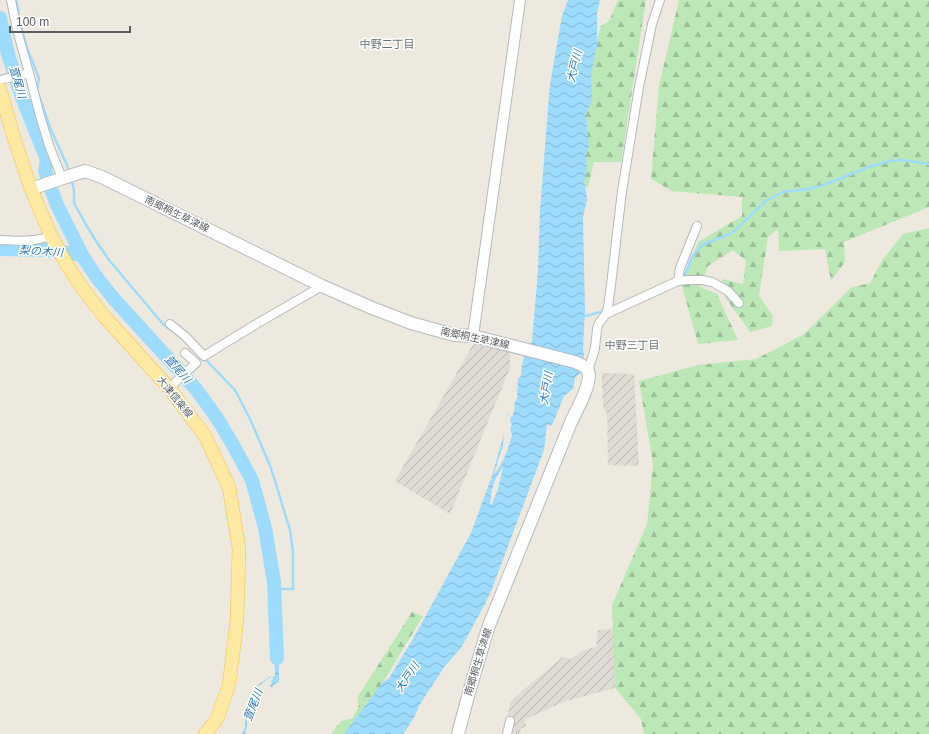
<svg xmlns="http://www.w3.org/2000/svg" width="929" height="734" font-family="Helvetica,'Noto Sans JP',sans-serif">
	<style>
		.industrial { fill: url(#industrial-furrows) }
		.forest { fill: url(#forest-firs) }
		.water { fill: url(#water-waves); fill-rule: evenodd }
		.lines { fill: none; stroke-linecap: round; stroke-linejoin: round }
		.stream { stroke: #9edcff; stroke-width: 2.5 }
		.river { stroke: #9edcff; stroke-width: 14 }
		.minor-casing { stroke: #b5b9be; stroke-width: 10 }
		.tertiary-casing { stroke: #b5b9be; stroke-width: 12 }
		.secondary-casing { stroke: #b5bac0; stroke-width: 14 }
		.primary-casing { stroke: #ffbe47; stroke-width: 14 }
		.minor { stroke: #fff; stroke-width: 8 }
		.tertiary { stroke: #fff; stroke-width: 10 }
		.secondary { stroke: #fff; stroke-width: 12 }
		.primary { stroke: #ffe9a3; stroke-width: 13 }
		.labels { text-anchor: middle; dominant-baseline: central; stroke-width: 3; stroke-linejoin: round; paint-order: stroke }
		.street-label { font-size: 10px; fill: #585d62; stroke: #fff }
		.neighbourhood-label { font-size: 11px; fill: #697074; stroke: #fff }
		.water-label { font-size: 11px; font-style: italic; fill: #3079b2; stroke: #fff }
	</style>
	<defs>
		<pattern id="industrial-furrows" width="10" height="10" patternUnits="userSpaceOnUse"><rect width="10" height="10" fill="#dddbd4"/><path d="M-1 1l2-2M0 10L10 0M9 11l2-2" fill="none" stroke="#b6b5af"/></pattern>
		<pattern id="forest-firs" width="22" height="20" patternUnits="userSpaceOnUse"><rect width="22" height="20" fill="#bce8b8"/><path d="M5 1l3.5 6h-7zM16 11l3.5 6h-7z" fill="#9cbf99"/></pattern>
		<pattern id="water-waves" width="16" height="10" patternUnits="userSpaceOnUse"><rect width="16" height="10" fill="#9edcff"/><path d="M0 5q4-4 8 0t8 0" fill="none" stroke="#84b6d2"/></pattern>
	</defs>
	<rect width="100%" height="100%" fill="#ede9df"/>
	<!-- industrial -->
	<g class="industrial">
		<path d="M 475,341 L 510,352 L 510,368 L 450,514 L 395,481 Z"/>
		<path d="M 602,373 L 634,374 L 639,466 L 608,465 L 607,414 L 603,406 L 602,383 Z"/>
		<path d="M 617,629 L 618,687 L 563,702 L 524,720 L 526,726 L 520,729 L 521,734 L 505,734 L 510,703 L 516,696 L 563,657 L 571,659 L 584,650 L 596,647 L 598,630 Z"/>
	</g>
	<!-- forest -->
	<g class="forest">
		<path d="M 618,0 L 646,0 L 621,162 L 594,162 L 588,187 L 579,186 L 591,62 L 601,26 L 609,21 Z"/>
		<path d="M 679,0 L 929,0 L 929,207 L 844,242 L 845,262 L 831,281 L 825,249 L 779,251 L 778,229 L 768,237 L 759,296 L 773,316 L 772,326 L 750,332 L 725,297 L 722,279 L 743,284 L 746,261 L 733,250 L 708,266 L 700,287 L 717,294 L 738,340 L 698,344 L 682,286 L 698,242 L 742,216 L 742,197 L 672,191 L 651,179 L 659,86 Z"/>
		<path d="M 929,228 L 929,734 L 644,734 L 641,719 L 615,688 L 612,605 L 647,524 L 653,464 L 639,381 L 698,365 L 756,359 L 804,334 L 852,287 L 870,283 L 883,259 L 903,234 Z"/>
		<path d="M 412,612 L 423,616 L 370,704 L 347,734 L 331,734 L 341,721 L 353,718 L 359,705 L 357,698 Z"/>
	</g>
	<!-- water -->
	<g class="water">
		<path d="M 568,0 L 600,0 L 597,14 L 597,47 L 594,59 L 591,76 L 592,101 L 586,113 L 587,127 L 589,146 L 586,155 L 587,168 L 584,181 L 586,191 L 587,200 L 583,217 L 585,310 L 583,348 L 584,356 L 581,372 L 575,378 L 573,389 L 564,396 L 553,423 L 550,426 L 547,424 L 544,450 L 492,589 L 485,604 L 461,648 L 445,666 L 420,704 C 416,715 410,725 403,734 L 344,734 L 382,683 L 389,678 L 413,639 L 471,533 L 493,473 L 503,436 L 504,434 C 503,440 504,444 502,450 L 501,451 L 494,474 C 504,464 508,448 512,435 L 510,429 L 512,425 L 510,421 L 511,417 L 509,415 L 506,414 L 507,413 L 511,416 L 512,418 L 515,407 L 514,405 L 517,398 L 518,378 L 521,376 L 522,365 L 524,357 L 532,341 L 538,271 L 540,210 L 550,84 L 562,16 ZM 503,467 L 498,489 L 492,504 L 490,504 C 491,490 494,478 503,467 Z"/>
		<path d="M 274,634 L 279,644 L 279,681 L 278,683 L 276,683 L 272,687 L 274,690 L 270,686 L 272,683 L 271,682 L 273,678 L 269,678 L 259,686 L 247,719 L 247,727 L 245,734 L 242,734 L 245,727 L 245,719 L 258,685 L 269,677 L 272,678 L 275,675 L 274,638 L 273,636 Z"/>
	</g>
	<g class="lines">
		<!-- stream -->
		<g class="stream">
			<path d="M 16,0 L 22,30 L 27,48 L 39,78 L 37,90 L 51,130 L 67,165 L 69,172"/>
			<path d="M 71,178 L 74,190 L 74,203 L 85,223 L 96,241 L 109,260 L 163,324 L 168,328 L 174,332"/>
			<path d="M 685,275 L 692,257 L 702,245 L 732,233 L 766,201 L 783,192 L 808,189 L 821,186 L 869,167 L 890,161 L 903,160 L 929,164"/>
			<path d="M 582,317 L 604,311"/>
			<path d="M 203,357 L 235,390 L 251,421 L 271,468 L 290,530 L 293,552 L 293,589 L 281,589 L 274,592"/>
		</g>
		<!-- river -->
		<g class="river">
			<path d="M 0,18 L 8,54 L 21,95 L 47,160 L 45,171 L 57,205 L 82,255 L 95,275 L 114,299 L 196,389 L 217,418 L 233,445 L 252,480 L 265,528 L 274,582 L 277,658"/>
			<path d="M 0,249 L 46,250 L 82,255"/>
		</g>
		<!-- minor casing -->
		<g class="minor-casing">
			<g id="minor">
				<path d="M 11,0 L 17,30 L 29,73 L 40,116 L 50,148 L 62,178"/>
				<path d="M 0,80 L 29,73"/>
				<path d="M 0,240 C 18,241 34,242 51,236"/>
				<path d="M 678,281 L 688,280 L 702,280 L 712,282 L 728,291 L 739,303"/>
				<path d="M 606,314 L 678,281 L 680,268 L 697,226"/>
				<path d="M 170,324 L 185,336 L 204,356 L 258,323 L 322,286"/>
				<path d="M 588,371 L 595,348 L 597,329 L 599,323 L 606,314 L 608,307 L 611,285 L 622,191 L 639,87 L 652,24 L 660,0"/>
				<path d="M 169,388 L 196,363 L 185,353"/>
				<path d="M 507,734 L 510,721"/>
			</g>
		</g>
		<!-- tertiary casing -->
		<g class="tertiary-casing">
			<path id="tertiary" d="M 473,336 L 520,0"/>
		</g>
		<!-- secondary casing -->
		<g class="secondary-casing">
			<path id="secondary" d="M 31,189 L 60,179 L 85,171 L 102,177 L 322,286 L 372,308 L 411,323 L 454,335 L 473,336 L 575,362 C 579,364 586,366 588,371 C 593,382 576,411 571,422 L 488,628 L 470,689 L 458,734"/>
		</g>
		<!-- primary casing -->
		<g class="primary-casing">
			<path id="primary" d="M 0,89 L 13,135 L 31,189 L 51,236 L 67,265 L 80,285 L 103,315 L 169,388 L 205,436 L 229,487 L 239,548 L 237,620 L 229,685 L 217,719 L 205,734"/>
		</g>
		<!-- minor -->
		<use href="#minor" class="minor"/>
		<!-- tertiary -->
		<use href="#tertiary" class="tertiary"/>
		<!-- secondary -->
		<use href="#secondary" class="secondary"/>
		<!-- primary -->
		<use href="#primary" class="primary"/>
	</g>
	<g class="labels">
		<!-- street labels -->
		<g class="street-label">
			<text transform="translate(177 214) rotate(26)">南郷桐生草津線</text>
			<text transform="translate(475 338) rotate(12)">南郷桐生草津線</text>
			<text transform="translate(175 397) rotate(51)">大津信楽線</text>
			<text transform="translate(478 662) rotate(-73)">南郷桐生草津線</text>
		</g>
		<!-- neighbourhood labels -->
		<g class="neighbourhood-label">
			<text x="387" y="44">中野二丁目</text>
			<text x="632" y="345">中野三丁目</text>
		</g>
		<!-- water labels -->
		<g class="water-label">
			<text transform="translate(574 66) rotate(-76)">大戸川</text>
			<text transform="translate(18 82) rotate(74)">萱尾川</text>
			<text transform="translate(41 251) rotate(4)">梨の木川</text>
			<text transform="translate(178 369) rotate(48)">萱尾川</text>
			<text transform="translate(546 388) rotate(-81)">大戸川</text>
			<text transform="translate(407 677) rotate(-56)">大戸川</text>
			<text transform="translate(253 705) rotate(-69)">萱尾川</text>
		</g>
	</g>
	<!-- scale -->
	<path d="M10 26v6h120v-6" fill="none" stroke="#585d62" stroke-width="2"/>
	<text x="16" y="26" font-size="12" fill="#585d62" stroke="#ffffff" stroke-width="3" paint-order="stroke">100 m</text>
</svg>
